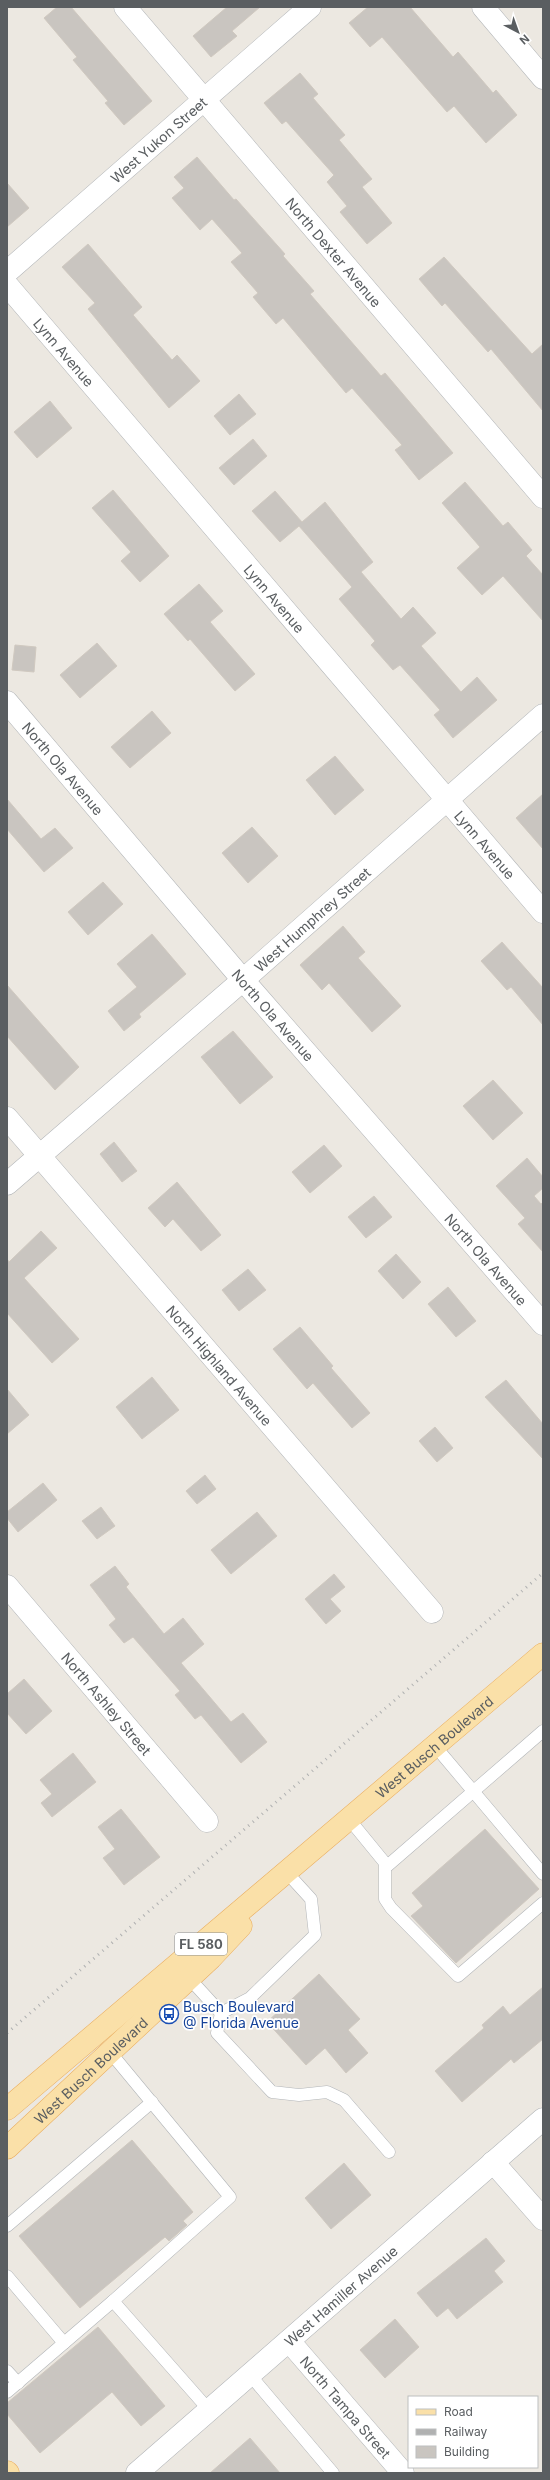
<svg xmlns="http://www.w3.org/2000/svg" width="550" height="2480" font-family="Inter,sans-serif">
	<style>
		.building { fill: #c9c5c0; stroke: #d0c9c0 }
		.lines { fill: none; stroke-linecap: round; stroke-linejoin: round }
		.service-casing { stroke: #b2b5b8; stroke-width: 13 }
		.minor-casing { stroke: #b2b5b8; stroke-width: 23 }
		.primary-casing { stroke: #e9ac5d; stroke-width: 23 }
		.service { stroke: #fff; stroke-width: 12 }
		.minor { stroke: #fff; stroke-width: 22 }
		.primary { stroke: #fae0a8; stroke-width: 22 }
		.rail { stroke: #b0b1b1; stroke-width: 3; stroke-dasharray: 1 5; stroke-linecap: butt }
		.labels { text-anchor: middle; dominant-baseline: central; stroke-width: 3.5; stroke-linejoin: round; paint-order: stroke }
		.shield { fill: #fff; stroke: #8c8e90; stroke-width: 1 }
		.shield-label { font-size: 13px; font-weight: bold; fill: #5a5e61 }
		.street-label { font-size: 14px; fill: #5a5e61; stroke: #fff }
		.transit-label { font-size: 14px; fill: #164399; stroke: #fff; text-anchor: start }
	</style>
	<rect width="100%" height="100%" fill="#ece8e1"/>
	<!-- building -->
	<g class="building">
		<path d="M 57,7 L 71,7 L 152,101 L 124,125 L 105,103 L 108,101 L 73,60 L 77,57 L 44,18 Z"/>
		<path d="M 227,7 L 260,7 L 232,31 L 237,36 L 211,57 L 193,36 Z"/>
		<path d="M 368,7 L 410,7 L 453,57 L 458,52 L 493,93 L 496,90 L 517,115 L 486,143 L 454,106 L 447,112 L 382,37 L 370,47 L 349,23 Z"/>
		<path d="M 300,73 L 318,94 L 313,98 L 345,135 L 339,140 L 372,179 L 362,187 L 392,223 L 367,244 L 340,212 L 347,206 L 327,182 L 334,175 L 286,121 L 282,124 L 264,103 Z"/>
		<path d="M 197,157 L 234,200 L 236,199 L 285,254 L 283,256 L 314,291 L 310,294 L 381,376 L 385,373 L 453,453 L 419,480 L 395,450 L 402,445 L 352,388 L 346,393 L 283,318 L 276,324 L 253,297 L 258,293 L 231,262 L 242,253 L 212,219 L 200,230 L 172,198 L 184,188 L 174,177 Z"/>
		<path d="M 7,183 L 29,208 L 7,227 Z"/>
		<path d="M 88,244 L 142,307 L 133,315 L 172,360 L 177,355 L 200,381 L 169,408 L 88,309 L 95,303 L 62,267 Z"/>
		<path d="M 444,257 L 532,354 L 543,344 L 543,411 L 491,349 L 488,352 L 445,303 L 442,306 L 419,279 Z"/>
		<path d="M 239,394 L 256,414 L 230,435 L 214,416 Z"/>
		<path d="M 50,401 L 72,428 L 37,458 L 14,432 Z"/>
		<path d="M 253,439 L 267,456 L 234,485 L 219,468 Z"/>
		<path d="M 465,482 L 503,526 L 508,522 L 532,550 L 526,556 L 543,575 L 543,621 L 503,576 L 482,595 L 457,568 L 480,547 L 442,503 Z"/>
		<path d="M 113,490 L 169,556 L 140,582 L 121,561 L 131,552 L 92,508 Z"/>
		<path d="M 275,491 L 302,522 L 325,502 L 373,562 L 361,572 L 401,619 L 413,607 L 436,633 L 421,646 L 461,692 L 477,677 L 497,700 L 453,738 L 434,715 L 440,710 L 400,665 L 393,670 L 371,645 L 375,641 L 339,599 L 352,587 L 299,526 L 280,542 L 252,511 Z"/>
		<path d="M 199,584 L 223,611 L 210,622 L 255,674 L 235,691 L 190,639 L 188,641 L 164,614 Z"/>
		<path d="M 97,643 L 117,666 L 80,698 L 60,675 Z"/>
		<path d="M 15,645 L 36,647 L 34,672 L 12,670 Z"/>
		<path d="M 152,711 L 171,733 L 130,768 L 111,747 Z"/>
		<path d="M 335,756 L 364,790 L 335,815 L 306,780 Z"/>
		<path d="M 543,794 L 543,849 L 516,818 Z"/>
		<path d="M 7,799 L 41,839 L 55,828 L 73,848 L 44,872 L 7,829 Z"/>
		<path d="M 252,827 L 278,856 L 248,883 L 222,853 Z"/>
		<path d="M 103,882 L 123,904 L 88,935 L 68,912 Z"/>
		<path d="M 343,926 L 365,952 L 358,958 L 401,1006 L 372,1032 L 329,983 L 322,990 L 300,965 Z"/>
		<path d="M 152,934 L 186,974 L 139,1014 L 141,1017 L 124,1031 L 108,1011 L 137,987 L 117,964 Z"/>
		<path d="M 502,942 L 543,988 L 543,1025 L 511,987 L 507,990 L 481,961 Z"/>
		<path d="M 7,985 L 79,1067 L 55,1090 L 7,1036 Z"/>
		<path d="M 233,1031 L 273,1077 L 240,1104 L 201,1057 Z"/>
		<path d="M 493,1080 L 523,1113 L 493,1140 L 463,1106 Z"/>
		<path d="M 114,1142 L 137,1171 L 122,1182 L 100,1154 Z"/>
		<path d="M 324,1145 L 342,1166 L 310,1193 L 292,1172 Z"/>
		<path d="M 527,1158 L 543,1177 L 543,1188 L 534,1196 L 541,1204 L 543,1202 L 543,1252 L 518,1224 L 525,1218 L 496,1186 Z"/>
		<path d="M 177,1182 L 221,1235 L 201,1251 L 173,1219 L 165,1227 L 148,1208 Z"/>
		<path d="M 374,1196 L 392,1217 L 366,1238 L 348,1217 Z"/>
		<path d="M 41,1231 L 57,1248 L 24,1278 L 79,1339 L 52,1363 L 7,1313 L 7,1259 L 9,1262 Z"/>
		<path d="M 396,1254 L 421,1282 L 403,1299 L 378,1271 Z"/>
		<path d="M 248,1269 L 266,1290 L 239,1311 L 222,1290 Z"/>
		<path d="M 448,1287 L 476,1321 L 456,1337 L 428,1304 Z"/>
		<path d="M 300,1327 L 333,1366 L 331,1368 L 370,1413 L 352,1428 L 313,1383 L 307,1389 L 273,1349 Z"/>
		<path d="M 152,1377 L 179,1410 L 142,1439 L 116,1407 Z"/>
		<path d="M 506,1380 L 543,1424 L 543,1459 L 485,1397 Z"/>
		<path d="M 7,1389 L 29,1415 L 7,1434 Z"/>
		<path d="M 435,1427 L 453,1448 L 437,1462 L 419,1441 Z"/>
		<path d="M 205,1475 L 216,1489 L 197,1504 L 186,1491 Z"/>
		<path d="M 43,1483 L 57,1500 L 18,1532 L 7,1518 L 7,1512 Z"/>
		<path d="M 101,1507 L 115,1526 L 97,1539 L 82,1521 Z"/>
		<path d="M 257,1512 L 277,1536 L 231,1574 L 211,1550 Z"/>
		<path d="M 115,1566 L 129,1584 L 126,1587 L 164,1634 L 183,1618 L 204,1644 L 181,1663 L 231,1722 L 243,1713 L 267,1742 L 241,1763 L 201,1715 L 195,1719 L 175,1695 L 180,1691 L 133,1637 L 124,1643 L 109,1625 L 116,1619 L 90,1585 Z"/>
		<path d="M 334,1574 L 345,1587 L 330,1599 L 341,1611 L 326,1624 L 305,1599 Z"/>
		<path d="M 24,1679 L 52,1711 L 26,1734 L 7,1713 L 7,1694 Z"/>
		<path d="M 73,1753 L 96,1782 L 52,1817 L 41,1803 L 52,1794 L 40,1780 Z"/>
		<path d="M 121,1809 L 160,1857 L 124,1885 L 103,1858 L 115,1849 L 98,1827 Z"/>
		<path d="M 485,1829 L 539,1889 L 456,1963 L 411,1916 L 423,1906 L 412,1893 Z"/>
		<path d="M 319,1974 L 360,2019 L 348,2030 L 368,2053 L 346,2073 L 325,2048 L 306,2065 L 267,2022 Z"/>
		<path d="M 543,1987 L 543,2039 L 514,2063 L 511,2059 L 462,2102 L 435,2071 L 484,2028 L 482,2025 L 503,2006 L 510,2015 Z"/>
		<path d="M 132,2140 L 193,2212 L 183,2221 L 187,2225 L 169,2241 L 165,2237 L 80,2308 L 19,2236 Z"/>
		<path d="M 344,2163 L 371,2195 L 331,2229 L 305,2198 Z"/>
		<path d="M 486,2238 L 505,2261 L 494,2271 L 503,2282 L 457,2319 L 448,2308 L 437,2317 L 417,2293 Z"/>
		<path d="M 395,2319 L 419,2347 L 385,2378 L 360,2350 Z"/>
		<path d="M 98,2327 L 165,2406 L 141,2426 L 112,2392 L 40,2453 L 7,2414 L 7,2403 Z"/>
		<path d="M 250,2438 L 280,2473 L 210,2473 Z"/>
	</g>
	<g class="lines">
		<!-- service casing -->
		<g class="service-casing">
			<g id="service">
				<path d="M 435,1746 L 543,1874"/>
				<path d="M 349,1819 L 385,1863 L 385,1899 L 391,1908 L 458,1976 L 543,1903"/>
				<path d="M 386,1867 L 543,1731"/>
				<path d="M 189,1978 L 221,2013 L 250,1998 L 315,1935 L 311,1899 L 290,1876"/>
				<path d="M 221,2013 L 217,2033 L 272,2092 L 299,2095 L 327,2092 L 344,2100 L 389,2152"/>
				<path d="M 110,2052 L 230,2197 L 113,2301"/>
				<path d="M 7,2226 L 152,2102"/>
				<path d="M 7,2276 L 64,2343"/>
				<path d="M 7,2371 L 18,2383"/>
				<path d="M 250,2375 L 333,2473"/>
				<path d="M 7,2392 L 113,2301 L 209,2410"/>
			</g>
		</g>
		<!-- minor casing -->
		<g class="minor-casing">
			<g id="minor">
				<path id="s1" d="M 125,7 L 543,497"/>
				<path d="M 483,7 L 543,78"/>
				<path id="s2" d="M 7,272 L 310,7"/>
				<path id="s3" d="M 7,285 L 543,912"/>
				<path id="s4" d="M 7,702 L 243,980 L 543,1324"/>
				<path id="s5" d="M 7,1118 L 432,1612"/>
				<path id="s6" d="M 7,1184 L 243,980 L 543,715"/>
				<path id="s7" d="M 7,1586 L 207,1821"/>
				<path d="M 493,2162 L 543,2219"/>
				<path id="s8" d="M 289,2341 L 403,2473"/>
				<path id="s9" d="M 137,2473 L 543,2119"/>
			</g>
		</g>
		<!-- primary casing -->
		<g class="primary-casing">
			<g id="primary">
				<path id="s10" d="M 7,2109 L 543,1654"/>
				<path id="s11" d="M 7,2148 L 211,1958 L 241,1926"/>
				<path d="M 7,2472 L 8,2473"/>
			</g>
		</g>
		<!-- service -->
		<use href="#service" class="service"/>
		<!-- minor -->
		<use href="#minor" class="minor"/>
		<!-- primary -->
		<use href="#primary" class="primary"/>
		<!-- rail -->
		<path class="rail" d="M 7,2033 L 543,1573"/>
	</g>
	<!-- icons -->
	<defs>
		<g id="bus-ring" transform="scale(1)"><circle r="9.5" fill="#fff" stroke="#1a4fb4" stroke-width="1.5"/><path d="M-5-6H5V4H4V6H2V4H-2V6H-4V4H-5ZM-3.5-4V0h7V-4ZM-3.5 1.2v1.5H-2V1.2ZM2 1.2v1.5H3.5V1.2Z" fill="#1a4fb4"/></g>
	</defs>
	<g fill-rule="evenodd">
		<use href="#bus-ring" x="169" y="2014"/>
	</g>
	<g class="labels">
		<!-- shield labels -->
		<rect class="shield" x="175" y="1933" width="52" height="22" rx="3"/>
		<g class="shield-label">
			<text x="201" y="1944">FL 580</text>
		</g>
		<!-- street labels -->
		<g class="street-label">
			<text stroke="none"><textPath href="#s2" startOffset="201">West Yukon Street</textPath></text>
			<text stroke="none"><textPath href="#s1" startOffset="322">North Dexter Avenue</textPath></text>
			<text stroke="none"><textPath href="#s3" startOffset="88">Lynn Avenue</textPath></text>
			<text stroke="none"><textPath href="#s3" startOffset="412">Lynn Avenue</textPath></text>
			<text stroke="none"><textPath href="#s4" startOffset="87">North Ola Avenue</textPath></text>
			<text stroke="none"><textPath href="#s3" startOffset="736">Lynn Avenue</textPath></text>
			<text stroke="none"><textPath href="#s6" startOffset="404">West Humphrey Street</textPath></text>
			<text stroke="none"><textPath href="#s4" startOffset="411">North Ola Avenue</textPath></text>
			<text stroke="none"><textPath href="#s4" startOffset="735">North Ola Avenue</textPath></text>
			<text stroke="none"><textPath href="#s5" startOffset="326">North Highland Avenue</textPath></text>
			<text stroke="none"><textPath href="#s7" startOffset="154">North Ashley Street</textPath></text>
			<text stroke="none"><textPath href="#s10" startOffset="560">West Busch Boulevard</textPath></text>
			<text stroke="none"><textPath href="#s11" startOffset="114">West Busch Boulevard</textPath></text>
			<text stroke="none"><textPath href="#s9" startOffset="270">West Hamiller Avenue</textPath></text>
			<text stroke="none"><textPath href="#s8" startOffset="87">North Tampa Street</textPath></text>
		</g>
		<!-- transit labels -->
		<g class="transit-label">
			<text x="183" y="2006">Busch Boulevard<tspan x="183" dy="16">@ Florida Avenue</tspan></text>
		</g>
	</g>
	<!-- border -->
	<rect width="550" height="2480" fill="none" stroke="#5a5e61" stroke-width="16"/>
	<!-- legend -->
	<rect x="408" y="2396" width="130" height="72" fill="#ffffff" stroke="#bdbfc0"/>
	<rect x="416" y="2409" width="20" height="6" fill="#fae0a8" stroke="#bdbfc0"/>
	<text x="444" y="2416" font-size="12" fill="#5a5e61">Road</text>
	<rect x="416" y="2429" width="20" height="6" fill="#b0b1b1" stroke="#bdbfc0"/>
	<text x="444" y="2436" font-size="12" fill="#5a5e61">Railway</text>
	<rect x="416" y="2446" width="20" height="12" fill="#c9c5c0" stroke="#bdbfc0"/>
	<text x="444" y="2456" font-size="12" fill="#5a5e61">Building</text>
	<!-- north arrow -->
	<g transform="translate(518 32) rotate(139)" stroke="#ffffff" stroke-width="3" paint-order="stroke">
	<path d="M0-3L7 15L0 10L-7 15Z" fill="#5a5e61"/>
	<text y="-6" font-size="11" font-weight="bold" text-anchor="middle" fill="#5a5e61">N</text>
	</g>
</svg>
